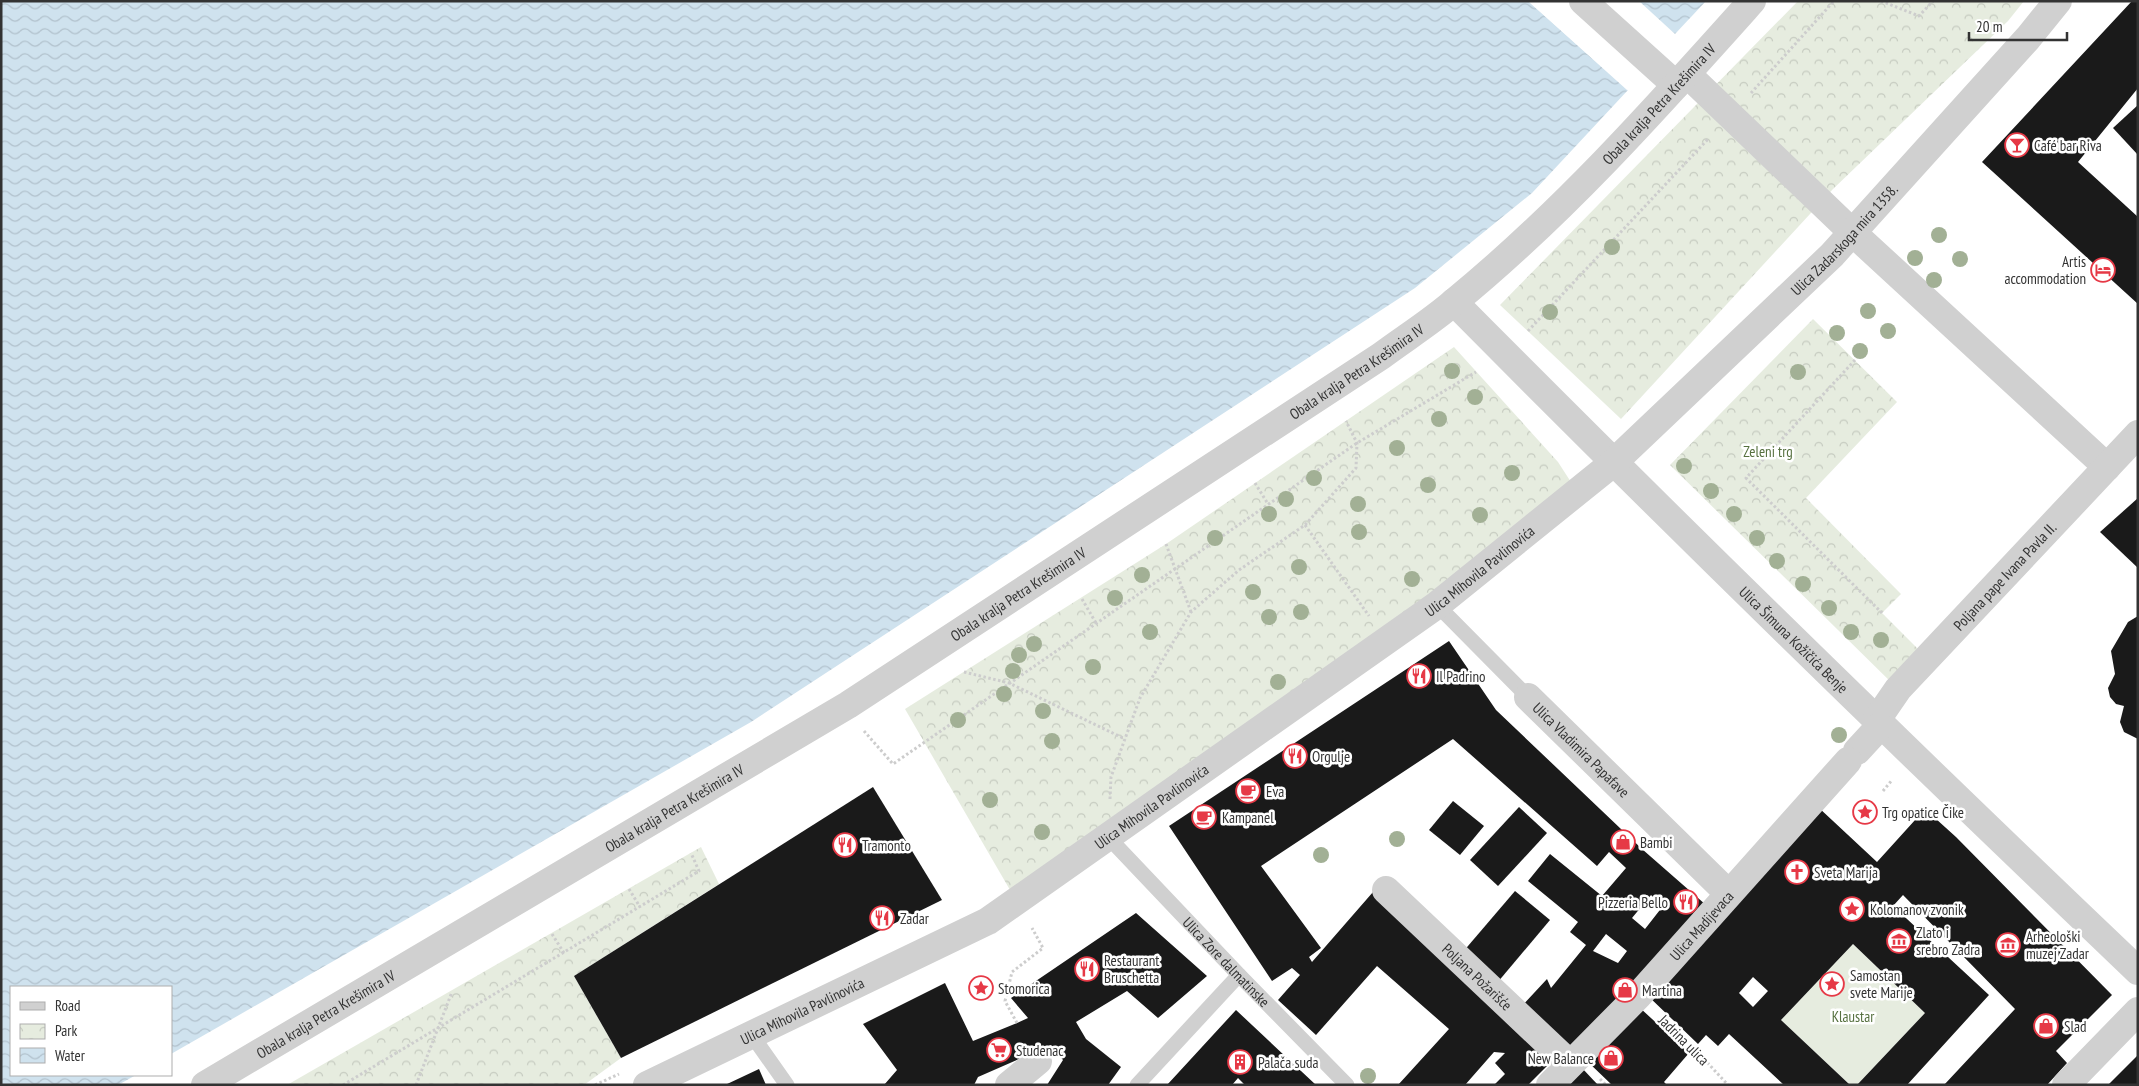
<svg xmlns="http://www.w3.org/2000/svg" width="2139" height="1086" font-family="'PT Sans Narrow',sans-serif">
	<style>
		.park { fill: url(#park-crowns) }
		.garden { fill: #e6ecdf }
		.water { fill: url(#water-waves) }
		.pier { fill: #fff }
		.building { fill: #1a1a1a; fill-rule: evenodd }
		.lines { fill: none; stroke-linecap: round; stroke-linejoin: round }
		.path { stroke: #cdcdcd; stroke-width: 3; stroke-dasharray: 2.5 2.5; stroke-linecap: butt }
		.lane { stroke: #d0d0d0; stroke-width: 15 }
		.street { stroke: #d0d0d0; stroke-width: 28 }
		.tree { fill: #a2b095 }
		.labels { text-anchor: middle; dominant-baseline: central; stroke-width: 5; stroke-linejoin: round; paint-order: stroke }
		.street-label { font-size: 15px; fill: #333; stroke: #fff }
		.poi-label { font-size: 15px; fill: #333; stroke: #fff; text-anchor: start }
		.park-label { font-size: 15px; fill: #56703f; stroke: #fff }
	</style>
	<defs>
		<pattern id="park-crowns" width="20" height="18" patternUnits="userSpaceOnUse" patternTransform="scale(1.25)"><rect width="20" height="18" fill="#e6ecdf"/><path d="M2 6a3 3 0 1 1 6 0M12 15a3 3 0 1 1 6 0" fill="none" stroke="#c6cbc0"/></pattern>
		<pattern id="water-waves" width="16" height="10" patternUnits="userSpaceOnUse" patternTransform="scale(1.25)"><rect width="16" height="10" fill="#cfe2ee"/><path d="M0 5q4-4 8 0t8 0" fill="none" stroke="#b2c2cd"/></pattern>
	</defs>
	<rect width="100%" height="100%" fill="#fff"/>
	<!-- park -->
	<g class="park">
		<path d="M 1798,1 L 2024,1 L 2008,21 L 1833,189 L 1621,419 L 1500,305 Z"/>
		<path d="M 1813,319 L 1897,402 L 1806,498 L 1901,594 L 1882,613 L 1927,658 L 1898,689 L 1670,465 Z"/>
		<path d="M 1454,347 L 1558,462 L 1578,493 L 1017,902 L 905,709 L 1166,544 Z"/>
		<path d="M 701,847 L 719,884 L 574,976 L 621,1058 L 584,1085 L 287,1085 Z"/>
	</g>
	<!-- garden -->
	<path class="garden" d="M 1853,944 L 1925,1013 L 1857,1085 L 1850,1085 L 1781,1020 Z"/>
	<!-- water -->
	<g class="water">
		<path d="M 1,1 L 1528,1 L 1628,90 L 1532,193 L 1415,288 L 751,722 L 171,1054 L 171,987 L 11,987 L 11,1075 L 136,1075 L 118,1085 L 1,1085 Z"/>
		<path d="M 1639,1 L 1706,1 L 1675,34 Z"/>
	</g>
	<!-- pier -->
	<path class="pier" d="M 1528,1 L 1532,1 L 1630,89 L 1627,90 Z"/>
	<!-- building -->
	<g class="building">
		<path d="M 2132,1 L 2138,1 L 2138,88 L 2078,162 L 2138,217 L 2138,304 L 1982,162 Z"/>
		<path d="M 2138,105 L 2138,155 L 2113,128 Z"/>
		<path d="M 2138,498 L 2138,568 L 2100,532 Z"/>
		<path d="M 2138,616 L 2138,739 L 2124,732 L 2120,722 L 2124,706 L 2116,704 L 2110,697 L 2108,688 L 2115,674 L 2111,651 L 2128,622 Z"/>
		<path d="M 1449,641 L 1496,710 L 1642,849 L 1706,905 L 1570,1055 L 1519,1009 L 1547,979 L 1551,988 L 1586,945 L 1570,932 L 1578,922 L 1528,881 L 1550,854 L 1602,896 L 1626,868 L 1609,852 L 1597,866 L 1453,739 L 1261,866 L 1321,948 L 1309,957 L 1312,962 L 1373,892 L 1555,1058 L 1528,1085 L 1494,1085 L 1505,1074 L 1495,1063 L 1505,1053 L 1494,1052 L 1465,1085 L 1398,1085 L 1449,1029 L 1377,966 L 1316,1035 L 1278,1000 L 1300,975 L 1292,968 L 1272,981 L 1169,826 ZM 1651,895 L 1663,906 L 1645,929 L 1632,918 ZM 1606,934 L 1627,951 L 1618,963 L 1593,951 Z"/>
		<path d="M 873,787 L 942,900 L 621,1058 L 574,976 Z"/>
		<path d="M 1453,801 L 1484,826 L 1460,855 L 1429,830 Z"/>
		<path d="M 1519,807 L 1547,833 L 1498,886 L 1470,860 Z"/>
		<path d="M 1818,807 L 1877,862 L 1925,809 L 1956,837 L 2112,995 L 2056,1051 L 2067,1063 L 2047,1085 L 1944,1085 L 2015,1009 L 1903,895 L 1893,906 L 1989,995 L 1907,1085 L 1857,1085 L 1925,1013 L 1853,944 L 1781,1020 L 1850,1085 L 1784,1085 L 1729,1034 L 1718,1046 L 1706,1035 L 1698,1044 L 1646,994 ZM 1753,977 L 1768,991 L 1753,1007 L 1739,993 Z"/>
		<path d="M 1515,891 L 1550,920 L 1497,983 L 1462,953 Z"/>
		<path d="M 1136,913 L 1207,976 L 1158,1018 L 1127,991 L 1076,1022 L 1086,1039 L 1121,1067 L 1108,1085 L 1047,1085 L 1063,1060 L 1051,1045 L 978,1077 L 974,1085 L 884,1085 L 897,1070 L 863,1024 L 945,983 L 973,1041 L 1017,1023 L 1028,1018 L 1011,998 Z"/>
		<path d="M 1639,1007 L 1689,1053 L 1664,1082 L 1667,1085 L 1612,1085 L 1588,1062 Z"/>
		<path d="M 1236,1010 L 1316,1085 L 1245,1085 L 1238,1078 L 1232,1085 L 1167,1085 Z"/>
		<path d="M 2138,1055 L 2138,1085 L 2108,1085 Z"/>
		<path d="M 1581,1067 L 1598,1085 L 1566,1085 Z"/>
		<path d="M 759,1069 L 766,1085 L 725,1085 Z"/>
	</g>
	<g class="lines">
		<!-- path -->
		<g class="path">
			<path d="M 1881,1 L 1919,16 L 1933,1"/>
			<path d="M 1751,93 L 1834,1"/>
			<path d="M 1528,331 L 1709,138"/>
			<path d="M 1855,360 L 1746,478 L 1882,613"/>
			<path d="M 1255,483 L 1268,504"/>
			<path d="M 1305,525 L 1369,616"/>
			<path d="M 1166,544 L 1191,612"/>
			<path d="M 1082,599 L 1096,623"/>
			<path d="M 964,672 L 1009,683 L 1125,739"/>
			<path d="M 864,731 L 893,764 L 1357,443 L 1476,372"/>
			<path d="M 1883,791 L 1892,780"/>
			<path d="M 1110,799 L 1111,777 L 1140,698 L 1191,612 L 1239,570 L 1305,525 L 1356,468 L 1357,443 L 1346,421"/>
			<path d="M 629,889 L 640,907"/>
			<path d="M 552,934 L 564,953"/>
			<path d="M 1661,1017 L 1693,1047 L 1728,1085"/>
			<path d="M 1017,1023 L 1005,1001 L 1012,972 L 1043,948 L 1032,928"/>
			<path d="M 1600,1079 L 1606,1085"/>
			<path d="M 343,1085 L 699,871 L 691,853"/>
			<path d="M 416,1085 L 452,992"/>
			<path d="M 595,1085 L 619,1074"/>
		</g>
		<!-- lane -->
		<g class="lane">
			<path d="M 1437,605 L 1528,697"/>
			<path id="s1" d="M 1108,837 L 1239,975 L 1347,1085"/>
			<path d="M 751,1034 L 787,1085"/>
			<path d="M 1137,1085 L 1239,975"/>
		</g>
		<!-- street -->
		<g class="street">
			<path d="M 1583,1 L 1676,85"/>
			<path d="M 1687,74 L 1853,233 L 2107,467"/>
			<path id="s2" d="M 1454,302 C 1679,529 1907,751 2138,971"/>
			<path id="s3" d="M 1528,697 L 1728,893"/>
			<path id="s4" d="M 1876,721 L 1898,689 L 2138,434"/>
			<path d="M 1857,751 L 1880,726"/>
			<path id="s5" d="M 1386,890 L 1570,1064"/>
			<path id="s6" d="M 205,1085 L 848,705 L 1381,356 C 1405,338 1431,322 1454,302 C 1563,213 1658,106 1752,1"/>
			<path id="s7" d="M 647,1085 L 988,921 L 1437,605 L 1613,463 L 1832,255 L 2028,38 L 2058,1"/>
			<path d="M 1009,1085 L 1038,1061"/>
			<path id="s8" d="M 1550,1085 L 1638,996 L 1848,761"/>
			<path d="M 2066,1085 L 2138,1011"/>
		</g>
	</g>
	<!-- trees -->
	<g class="tree">
		<circle cx="1939" cy="235" r="8"/>
		<circle cx="1612" cy="247" r="8"/>
		<circle cx="1915" cy="258" r="8"/>
		<circle cx="1960" cy="259" r="8"/>
		<circle cx="1934" cy="280" r="8"/>
		<circle cx="1868" cy="311" r="8"/>
		<circle cx="1550" cy="312" r="8"/>
		<circle cx="1888" cy="331" r="8"/>
		<circle cx="1837" cy="333" r="8"/>
		<circle cx="1860" cy="351" r="8"/>
		<circle cx="1452" cy="371" r="8"/>
		<circle cx="1798" cy="372" r="8"/>
		<circle cx="1475" cy="397" r="8"/>
		<circle cx="1439" cy="419" r="8"/>
		<circle cx="1397" cy="448" r="8"/>
		<circle cx="1684" cy="466" r="8"/>
		<circle cx="1512" cy="473" r="8"/>
		<circle cx="1314" cy="478" r="8"/>
		<circle cx="1428" cy="485" r="8"/>
		<circle cx="1711" cy="491" r="8"/>
		<circle cx="1286" cy="499" r="8"/>
		<circle cx="1358" cy="504" r="8"/>
		<circle cx="1269" cy="514" r="8"/>
		<circle cx="1734" cy="514" r="8"/>
		<circle cx="1480" cy="515" r="8"/>
		<circle cx="1359" cy="532" r="8"/>
		<circle cx="1215" cy="538" r="8"/>
		<circle cx="1757" cy="538" r="8"/>
		<circle cx="1777" cy="561" r="8"/>
		<circle cx="1299" cy="567" r="8"/>
		<circle cx="1142" cy="575" r="8"/>
		<circle cx="1412" cy="579" r="8"/>
		<circle cx="1803" cy="584" r="8"/>
		<circle cx="1253" cy="592" r="8"/>
		<circle cx="1115" cy="598" r="8"/>
		<circle cx="1829" cy="608" r="8"/>
		<circle cx="1301" cy="612" r="8"/>
		<circle cx="1269" cy="617" r="8"/>
		<circle cx="1150" cy="632" r="8"/>
		<circle cx="1851" cy="632" r="8"/>
		<circle cx="1881" cy="640" r="8"/>
		<circle cx="1034" cy="644" r="8"/>
		<circle cx="1019" cy="655" r="8"/>
		<circle cx="1093" cy="667" r="8"/>
		<circle cx="1013" cy="671" r="8"/>
		<circle cx="1278" cy="682" r="8"/>
		<circle cx="1004" cy="694" r="8"/>
		<circle cx="1043" cy="711" r="8"/>
		<circle cx="958" cy="720" r="8"/>
		<circle cx="1839" cy="735" r="8"/>
		<circle cx="1052" cy="741" r="8"/>
		<circle cx="990" cy="800" r="8"/>
		<circle cx="1042" cy="832" r="8"/>
		<circle cx="1397" cy="839" r="8"/>
		<circle cx="1321" cy="855" r="8"/>
		<circle cx="1368" cy="1076" r="8"/>
	</g>
	<!-- icons -->
	<defs>
		<g id="bar-ring" transform="scale(1.25)"><circle r="9.5" fill="#fff" stroke="#e63946" stroke-width="1.5"/><path d="M-6-5H6L.8 .8V4.5H3.5V6h-7V4.5H-.8V.8Z" fill="#e63946"/></g>
		<g id="hotel-ring" transform="scale(1.25)"><circle r="9.5" fill="#fff" stroke="#e63946" stroke-width="1.5"/><path d="M-6-4.5h1.5V1H6V5H4.5V3h-9V5H-6ZM-4 0a1.8 1.8 0 1 1 3.6 0ZM.5 0V-2.5h3Q6-2.5 6 0Z" fill="#e63946"/></g>
		<g id="restaurant-ring" transform="scale(1.25)"><circle r="9.5" fill="#fff" stroke="#e63946" stroke-width="1.5"/><path d="M-5-6h1v4h1v-4h1v4h1v-4h1v5L-1.5 .5V6h-2V.5L-5-1ZM5-6V6H3V1.5H1.5Q1.5-4 5-6Z" fill="#e63946"/></g>
		<g id="cafe-ring" transform="scale(1.25)"><circle r="9.5" fill="#fff" stroke="#e63946" stroke-width="1.5"/><path d="M-5.5-4.5H6V0H3Q3 3.5 0 3.5H-2.5Q-5.5 3.5-5.5 0ZM3-3.2v2h1.7v-2ZM-6 4.5H4V6H-6Z" fill="#e63946"/></g>
		<g id="sight-ring" transform="scale(1.25)"><circle r="9.5" fill="#fff" stroke="#e63946" stroke-width="1.5"/><path d="M0-6L1.8-2.2L6-1.7L2.9 1.2L3.7 5.4L0 3.3L-3.7 5.4L-2.9 1.2L-6-1.7L-1.8-2.2Z" fill="#e63946"/></g>
		<g id="shop-ring" transform="scale(1.25)"><circle r="9.5" fill="#fff" stroke="#e63946" stroke-width="1.5"/><path d="M-5-2.5h2.3a2.7 3.5 0 0 1 5.4 0H5L5.5 6h-11ZM-1.5-2.5h3a1.5 2.3 0 0 0-3 0Z" fill="#e63946"/></g>
		<g id="church-ring" transform="scale(1.25)"><circle r="9.5" fill="#fff" stroke="#e63946" stroke-width="1.5"/><path d="M-1.2-6h2.4v3.5h3.3v2.4h-3.3V6h-2.4V-.1h-3.3v-2.4h3.3Z" fill="#e63946"/></g>
		<g id="museum-ring" transform="scale(1.25)"><circle r="9.5" fill="#fff" stroke="#e63946" stroke-width="1.5"/><path d="M0-6L6-3V-2H-6V-3ZM-5-1h2V3h-2ZM-1-1h2V3h-2ZM3-1h2V3H3ZM-6 4H6V6H-6Z" fill="#e63946"/></g>
		<g id="supermarket-ring" transform="scale(1.25)"><circle r="9.5" fill="#fff" stroke="#e63946" stroke-width="1.5"/><path d="M-6-5.5h2.5l.6 2H6L4.5 2H-2.5L-4.4-4H-6ZM-1.5 3.2a1.3 1.3 0 1 0 .1 0ZM3 3.2a1.3 1.3 0 1 0 .1 0Z" fill="#e63946"/></g>
		<g id="building-ring" transform="scale(1.25)"><circle r="9.5" fill="#fff" stroke="#e63946" stroke-width="1.5"/><path d="M-4-6H4V6H1V3H-1V6H-4ZM-2.5-4.3h1.7v1.8h-1.7ZM.8-4.3h1.7v1.8H.8ZM-2.5-1h1.7V.8h-1.7ZM.8-1h1.7V.8H.8Z" fill="#e63946"/></g>
	</defs>
	<g fill-rule="evenodd">
		<use href="#bar-ring" x="2017" y="145"/>
		<use href="#hotel-ring" x="2103" y="270"/>
		<use href="#restaurant-ring" x="1419" y="676"/>
		<use href="#restaurant-ring" x="1295" y="756"/>
		<use href="#cafe-ring" x="1248" y="791"/>
		<use href="#sight-ring" x="1865" y="812"/>
		<use href="#cafe-ring" x="1204" y="817"/>
		<use href="#shop-ring" x="1623" y="842"/>
		<use href="#restaurant-ring" x="845" y="845"/>
		<use href="#church-ring" x="1797" y="872"/>
		<use href="#restaurant-ring" x="1686" y="902"/>
		<use href="#sight-ring" x="1852" y="909"/>
		<use href="#restaurant-ring" x="882" y="918"/>
		<use href="#museum-ring" x="1899" y="941"/>
		<use href="#museum-ring" x="2008" y="945"/>
		<use href="#restaurant-ring" x="1087" y="969"/>
		<use href="#sight-ring" x="1832" y="984"/>
		<use href="#sight-ring" x="981" y="988"/>
		<use href="#shop-ring" x="1625" y="990"/>
		<use href="#shop-ring" x="2046" y="1026"/>
		<use href="#supermarket-ring" x="999" y="1050"/>
		<use href="#shop-ring" x="1611" y="1058"/>
		<use href="#building-ring" x="1240" y="1062"/>
	</g>
	<g class="labels">
		<!-- street labels -->
		<g class="street-label">
			<text stroke="none"><textPath href="#s6" startOffset="1760">Obala kralja Petra Krešimira IV</textPath></text>
			<text stroke="none"><textPath href="#s7" startOffset="1475">Ulica Zadarskoga mira 1358.</textPath></text>
			<text stroke="none"><textPath href="#s6" startOffset="1355">Obala kralja Petra Krešimira IV</textPath></text>
			<text stroke="none"><textPath href="#s7" startOffset="982">Ulica Mihovila Pavlinovića</textPath></text>
			<text stroke="none"><textPath href="#s4" startOffset="194">Poljana pape Ivana Pavla II.</textPath></text>
			<text stroke="none"><textPath href="#s6" startOffset="950">Obala kralja Petra Krešimira IV</textPath></text>
			<text stroke="none"><textPath href="#s2" startOffset="479">Ulica Šimuna Kožičića Benje</textPath></text>
			<text stroke="none"><textPath href="#s3" startOffset="75">Ulica Vladimira Papafave</textPath></text>
			<text stroke="none"><textPath href="#s7" startOffset="578">Ulica Mihovila Pavlinovića</textPath></text>
			<text stroke="none"><textPath href="#s6" startOffset="545">Obala kralja Petra Krešimira IV</textPath></text>
			<text stroke="none"><textPath href="#s8" startOffset="220">Ulica Madijevaca</textPath></text>
			<text stroke="none"><textPath href="#s1" startOffset="172">Ulica Zore dalmatinske</textPath></text>
			<text stroke="none"><textPath href="#s5" startOffset="126">Poljana Požarišće</textPath></text>
			<text stroke="none"><textPath href="#s7" startOffset="172">Ulica Mihovila Pavlinovića</textPath></text>
			<text stroke="none"><textPath href="#s6" startOffset="140">Obala kralja Petra Krešimira IV</textPath></text>
			<text transform="translate(1684 1040) rotate(45)">Jadrina ulica</text>
		</g>
		<!-- poi labels -->
		<g class="poi-label">
			<text x="2034" y="145">Café bar Riva</text>
			<text x="2086" y="261" text-anchor="end">Artis<tspan x="2086" dy="17">accommodation</tspan></text>
			<text x="1436" y="676">Il Padrino</text>
			<text x="1312" y="756">Orgulje</text>
			<text x="1266" y="791">Eva</text>
			<text x="1882" y="812">Trg opatice Čike</text>
			<text x="1222" y="817">Kampanel</text>
			<text x="1640" y="842">Bambi</text>
			<text x="862" y="845">Tramonto</text>
			<text x="1814" y="872">Sveta Marija</text>
			<text x="1668" y="902" text-anchor="end">Pizzeria Bello</text>
			<text x="1870" y="909">Kolomanov zvonik</text>
			<text x="900" y="918">Zadar</text>
			<text x="1916" y="932">Zlato i<tspan x="1916" dy="17">srebro Zadra</tspan></text>
			<text x="2026" y="936">Arheološki<tspan x="2026" dy="17">muzej Zadar</tspan></text>
			<text x="1104" y="960">Restaurant<tspan x="1104" dy="17">Bruschetta</tspan></text>
			<text x="1850" y="975">Samostan<tspan x="1850" dy="17">svete Marije</tspan></text>
			<text x="998" y="988">Stomorica</text>
			<text x="1642" y="990">Martina</text>
			<text x="2064" y="1026">Slad</text>
			<text x="1016" y="1050">Studenac</text>
			<text x="1594" y="1058" text-anchor="end">New Balance</text>
			<text x="1258" y="1062">Palača suda</text>
		</g>
		<!-- park labels -->
		<g class="park-label">
			<text x="1768" y="451">Zeleni trg</text>
			<text x="1853" y="1016">Klaustar</text>
		</g>
	</g>
	<!-- border -->
	<rect width="2139" height="1086" fill="none" stroke="#333333" stroke-width="5"/>
	<!-- legend -->
	<rect x="10" y="986" width="162" height="90" fill="#ffffff" stroke="#adadad"/>
	<rect x="20" y="1002" width="25" height="8" fill="#d0d0d0" stroke="#adadad"/>
	<text x="55" y="1011" font-size="15" fill="#333333">Road</text>
	<rect x="20" y="1024" width="25" height="15" fill="url(#park-crowns)" stroke="#adadad"/>
	<text x="55" y="1036" font-size="15" fill="#333333">Park</text>
	<rect x="20" y="1048" width="25" height="15" fill="url(#water-waves)" stroke="#adadad"/>
	<text x="55" y="1061" font-size="15" fill="#333333">Water</text>
	<!-- scale -->
	<path d="M1969 32v8h98v-8" fill="none" stroke="#333333" stroke-width="2.5"/>
	<text x="1976" y="32" font-size="15" fill="#333333" stroke="#ffffff" stroke-width="4" paint-order="stroke">20 m</text>
</svg>
